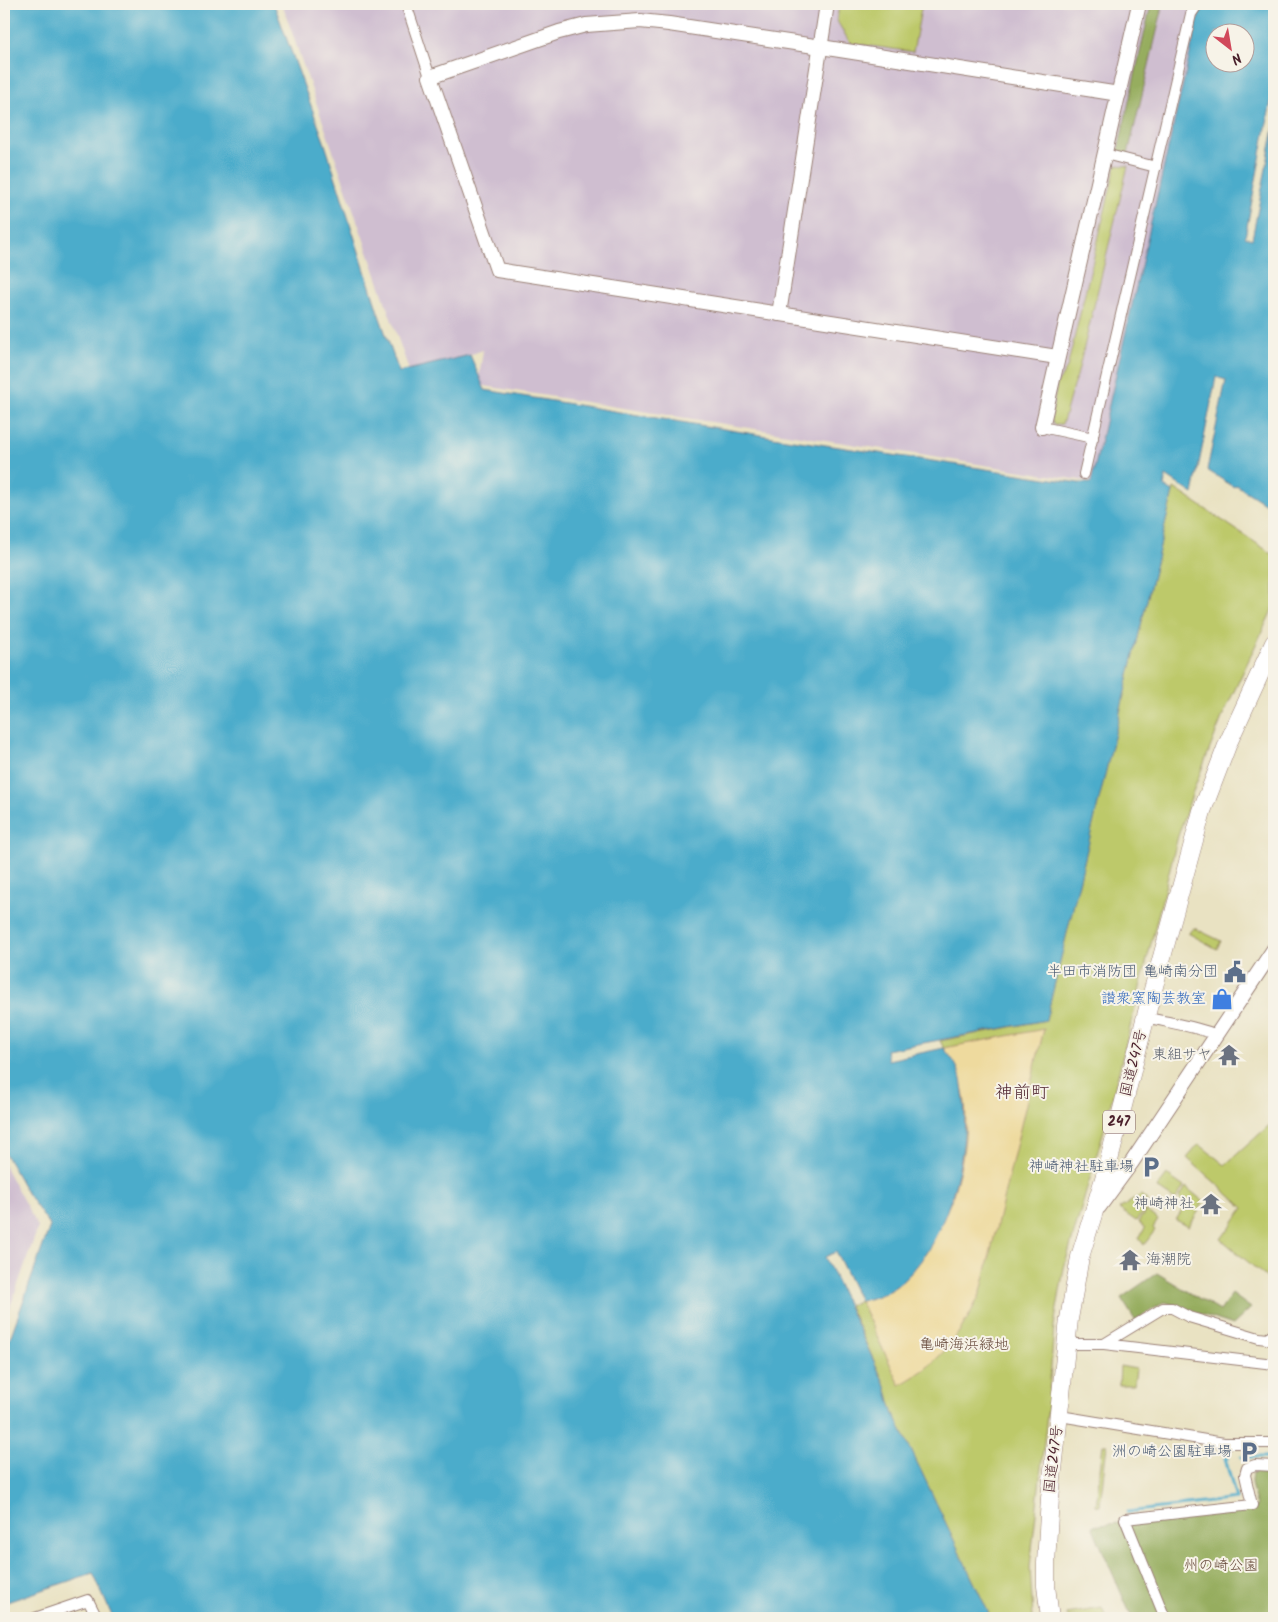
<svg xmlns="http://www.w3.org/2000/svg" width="1278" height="1622" font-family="Kalam,'Klee One',sans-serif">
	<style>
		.industrial { fill: #cfbed0 }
		.green { fill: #bdc96a; stroke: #84744a }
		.forest { fill: #96ad5e; stroke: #706644 }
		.sand { fill: #eeda9e; stroke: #9c7c64 }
		.water { fill: #4caccb; stroke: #4b667b; fill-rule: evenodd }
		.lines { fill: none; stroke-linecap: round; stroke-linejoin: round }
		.stream { stroke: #4caccb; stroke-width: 3 }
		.street-casing { stroke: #9a8076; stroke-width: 12 }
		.secondary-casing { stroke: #9a8076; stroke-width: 16 }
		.highway-casing { stroke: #9a8076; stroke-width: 19 }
		.street { stroke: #fff; stroke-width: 10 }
		.secondary { stroke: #fff; stroke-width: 14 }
		.highway { stroke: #fff; stroke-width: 18 }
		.labels { text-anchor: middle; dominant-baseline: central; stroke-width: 4; stroke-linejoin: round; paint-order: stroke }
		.shield { fill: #f7f3e8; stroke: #7e5f64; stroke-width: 1 }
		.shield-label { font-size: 14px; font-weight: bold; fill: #4a1f2b }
		.service-label { font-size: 15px; fill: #4e5e75; stroke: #f7f3e8; text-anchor: end }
		.shop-label { font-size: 15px; fill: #366cbe; stroke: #f7f3e8; text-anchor: end }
		.worship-label { font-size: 15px; fill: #5b616d; stroke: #f7f3e8; text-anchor: end }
		.street-label { font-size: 15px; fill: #4a1f2b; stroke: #f7f3e8 }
		.park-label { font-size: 15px; fill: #674a3b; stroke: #f7f3e8 }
		.quarter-label { font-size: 18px; fill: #4a1f2b; stroke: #f7f3e8 }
	</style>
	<rect width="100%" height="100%" fill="#f7f3e8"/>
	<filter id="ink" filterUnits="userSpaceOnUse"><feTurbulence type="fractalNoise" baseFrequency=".02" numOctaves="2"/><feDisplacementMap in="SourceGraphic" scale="10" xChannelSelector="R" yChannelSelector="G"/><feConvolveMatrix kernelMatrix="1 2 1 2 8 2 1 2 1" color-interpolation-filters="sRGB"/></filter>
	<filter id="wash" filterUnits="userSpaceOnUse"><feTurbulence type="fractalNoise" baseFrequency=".0096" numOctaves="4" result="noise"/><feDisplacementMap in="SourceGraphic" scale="20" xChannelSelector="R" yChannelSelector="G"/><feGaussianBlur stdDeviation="1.12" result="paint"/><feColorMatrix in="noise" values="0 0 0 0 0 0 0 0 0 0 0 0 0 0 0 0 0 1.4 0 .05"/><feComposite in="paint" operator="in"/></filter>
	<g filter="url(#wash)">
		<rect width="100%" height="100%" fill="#e9e2c2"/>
		<!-- industrial -->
		<g class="industrial">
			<path d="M 282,4 L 1204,4 L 1200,10 L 1092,482 L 478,385 L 483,350 L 411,376 Z"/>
			<path d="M 4,1165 L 38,1227 L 4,1325 Z"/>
		</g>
		<!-- green -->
		<g class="green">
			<path d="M 839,4 L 919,4 L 921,9 L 913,52 L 850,43 L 837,21 Z"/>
			<path d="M 1116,165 L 1128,166 L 1077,376 C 1070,392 1068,408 1062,424 L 1055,425 L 1051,420 L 1057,384 L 1067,368 Z"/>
			<path d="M 1174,488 L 1274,555 L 1274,606 L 1223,715 L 1194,789 L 1178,836 L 1106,1123 L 1064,1268 L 1054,1326 L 1048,1406 L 1030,1567 L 1033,1618 L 991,1618 L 893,1412 L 886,1387 L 849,1306 L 860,1301 L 951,1200 L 962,1159 L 944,1048 L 940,1041 L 1046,1020 Z"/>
			<path d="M 1194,928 L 1221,941 L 1217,949 L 1188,933 Z"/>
			<path d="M 1274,1121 L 1274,1284 L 1221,1239 L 1244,1208 L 1187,1158 L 1199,1144 L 1225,1165 Z"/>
			<path d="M 1167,1175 L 1184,1187 L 1175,1200 L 1157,1188 Z"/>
			<path d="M 1186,1187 L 1204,1202 L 1189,1227 L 1176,1220 L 1186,1204 L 1179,1198 Z"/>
			<path d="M 1141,1195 L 1146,1199 L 1148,1207 L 1136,1221 L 1119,1209 Z"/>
			<path d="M 1146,1211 L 1158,1220 L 1153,1228 L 1155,1230 L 1144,1245 L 1139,1238 L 1145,1228 L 1138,1222 Z"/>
			<path d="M 1120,1366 L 1136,1369 L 1134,1385 L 1119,1385 Z"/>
			<path d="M 1103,1444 L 1107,1444 L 1100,1506 L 1096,1505 Z"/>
			<path d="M 1102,1608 L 1107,1618 L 1068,1618 L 1067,1614 Z"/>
		</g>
		<!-- forest -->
		<g class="forest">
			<path d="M 1151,4 L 1161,4 L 1163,6 L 1128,154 L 1123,154 L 1118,150 Z"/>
			<path d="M 1157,1273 L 1220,1311 L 1232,1294 L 1251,1308 L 1233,1325 L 1165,1302 L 1135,1320 L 1121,1298 Z"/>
			<path d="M 1274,1469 L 1274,1618 L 1132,1618 L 1092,1526 L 1257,1507 C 1255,1495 1246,1480 1255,1470 Z"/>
		</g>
		<!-- sand -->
		<path class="sand" d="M 1044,1029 L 981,1292 C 969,1318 954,1344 932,1363 C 923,1372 911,1378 900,1385 L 860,1301 C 872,1298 884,1295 895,1287 C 915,1273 926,1251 937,1229 C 942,1219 948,1209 952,1198 C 963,1164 971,1122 962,1086 C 959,1073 951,1059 944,1048 Z"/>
		<!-- water -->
		<path class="water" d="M 4,4 L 274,4 L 325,144 L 378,312 L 399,372 L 470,355 L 485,390 L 779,438 L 1079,483 L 1091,483 L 1200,10 L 1204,4 L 1274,4 L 1274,31 L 1271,35 L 1274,38 L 1274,86 L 1245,237 L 1252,239 L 1274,128 L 1274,509 L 1236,485 L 1234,487 L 1207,470 L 1226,380 L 1216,377 L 1193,494 L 1166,476 L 1164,486 L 1173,492 L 1046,1020 L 886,1050 L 888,1060 L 944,1048 C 948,1054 954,1060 957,1067 C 961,1075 962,1085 963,1093 C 972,1151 945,1252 895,1287 C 884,1295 872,1298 860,1301 L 836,1252 L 825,1257 L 886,1387 L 893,1412 L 991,1618 L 113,1618 L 93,1573 L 4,1603 L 4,1355 L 50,1226 L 27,1193 L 4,1152 ZM 1216,32 L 1246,32 L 1246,62 L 1216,62 Z"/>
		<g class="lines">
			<!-- stream -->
			<g class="stream">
				<path d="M 1241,1457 L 1274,1457"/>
				<path d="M 1127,1512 L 1236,1499 L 1225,1458 L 1228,1458"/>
			</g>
		</g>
	</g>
	<g filter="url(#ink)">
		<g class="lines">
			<!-- street casing -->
			<g class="street-casing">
				<g id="street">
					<path d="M 406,4 L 430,77"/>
					<path d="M 1105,154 L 1156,167"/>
					<path d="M 1042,427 L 1093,438"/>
					<path d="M 1084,474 L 1191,14 L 1198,4"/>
					<path d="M 1145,1017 C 1170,1023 1194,1026 1217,1035"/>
					<path d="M 1068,1344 L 1104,1344 L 1274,1364"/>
					<path d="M 1104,1344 L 1163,1308 L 1172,1308 L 1189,1317 L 1259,1338 L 1267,1339 L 1274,1334"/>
					<path d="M 1060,1416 L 1224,1443 L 1274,1443"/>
					<path d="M 35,1618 L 88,1600 L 97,1618"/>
					<path d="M 1165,1618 L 1125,1519 L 1252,1505 L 1245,1475 L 1247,1468 L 1255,1465 L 1274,1466"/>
				</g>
			</g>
			<!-- secondary casing -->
			<g class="secondary-casing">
				<g id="secondary">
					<path d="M 779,314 L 827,4"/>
					<path d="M 1057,357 L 497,270 L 430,77 L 559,32 L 586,25 L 640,21 L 669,24 L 821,47 L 1119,94"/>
					<path d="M 1042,427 L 1139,4"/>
					<path d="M 1099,1207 L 1132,1162 L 1274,949"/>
				</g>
			</g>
			<!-- highway casing -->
			<g class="highway-casing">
				<path id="highway" d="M 1050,1618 L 1046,1586 L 1046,1563 L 1050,1498 L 1069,1319 L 1080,1257 L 1106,1172 L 1148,1008 L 1202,811 L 1228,743 L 1274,643"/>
			</g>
			<!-- street -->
			<use href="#street" class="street"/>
			<!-- secondary -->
			<use href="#secondary" class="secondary"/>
			<!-- highway -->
			<use href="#highway" class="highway"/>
		</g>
	</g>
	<!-- icons -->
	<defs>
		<g id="civic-bare" transform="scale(1.725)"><path d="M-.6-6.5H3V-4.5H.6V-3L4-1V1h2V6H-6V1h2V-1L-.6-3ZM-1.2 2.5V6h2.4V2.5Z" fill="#5c6f8a" stroke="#f7f3e8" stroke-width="2.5" paint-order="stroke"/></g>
		<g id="shop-bare" transform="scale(1.725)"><path d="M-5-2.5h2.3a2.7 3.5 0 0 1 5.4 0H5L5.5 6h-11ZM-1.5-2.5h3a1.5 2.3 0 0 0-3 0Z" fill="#3f7fe0" stroke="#f7f3e8" stroke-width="2.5" paint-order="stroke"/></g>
		<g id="temple-bare" transform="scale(1.725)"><path d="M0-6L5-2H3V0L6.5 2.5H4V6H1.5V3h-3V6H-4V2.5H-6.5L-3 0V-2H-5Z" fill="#6b7280" stroke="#f7f3e8" stroke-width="2.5" paint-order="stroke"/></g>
		<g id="parking-bare" transform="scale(1.725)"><path d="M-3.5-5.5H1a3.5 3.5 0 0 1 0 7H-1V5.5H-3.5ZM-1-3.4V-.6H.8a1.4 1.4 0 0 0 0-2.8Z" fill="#5c6f8a" stroke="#f7f3e8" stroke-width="2.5" paint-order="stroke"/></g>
	</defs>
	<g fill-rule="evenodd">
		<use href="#civic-bare" x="1235" y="972"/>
		<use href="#shop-bare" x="1222" y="999"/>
		<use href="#temple-bare" x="1229" y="1055"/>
		<use href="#parking-bare" x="1151" y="1167"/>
		<use href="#temple-bare" x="1211" y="1204"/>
		<use href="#temple-bare" x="1130" y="1260"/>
		<use href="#parking-bare" x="1249" y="1452"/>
	</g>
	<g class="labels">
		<!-- shield labels -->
		<rect class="shield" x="1103" y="1110.5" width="32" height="23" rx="4"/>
		<g class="shield-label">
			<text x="1119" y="1122">247</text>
		</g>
		<!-- service labels -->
		<g class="service-label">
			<text x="1218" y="972">半田市消防団 亀崎南分団</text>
			<text x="1134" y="1167">神崎神社駐車場</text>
			<text x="1232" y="1452">洲の崎公園駐車場</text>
		</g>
		<!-- shop labels -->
		<g class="shop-label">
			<text x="1206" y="999">讃衆窯陶芸教室</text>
		</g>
		<!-- worship labels -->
		<g class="worship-label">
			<text x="1212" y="1055">東組サヤ</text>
			<text x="1194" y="1204">神崎神社</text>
			<text x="1146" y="1260" text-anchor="start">海潮院</text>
		</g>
		<!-- street labels -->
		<g class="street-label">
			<text transform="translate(1134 1063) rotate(-76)">国道247号</text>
			<text transform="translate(1054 1459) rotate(-83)">国道247号</text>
		</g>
		<!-- park labels -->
		<g class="park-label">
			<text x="964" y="1345">亀崎海浜緑地</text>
			<text x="1221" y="1566">州の崎公園</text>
		</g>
		<!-- quarter labels -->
		<g class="quarter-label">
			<text x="1022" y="1093">神前町</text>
		</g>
	</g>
	<!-- margin -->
	<rect width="1278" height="1622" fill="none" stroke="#f7f3e8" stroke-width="20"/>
	<!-- north arrow -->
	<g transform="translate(1230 48) rotate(149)"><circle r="24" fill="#f7f3e8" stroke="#b29e9c"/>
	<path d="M0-4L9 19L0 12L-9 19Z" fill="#d1495b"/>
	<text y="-8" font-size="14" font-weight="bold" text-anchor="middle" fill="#4a1f2b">N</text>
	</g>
</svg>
